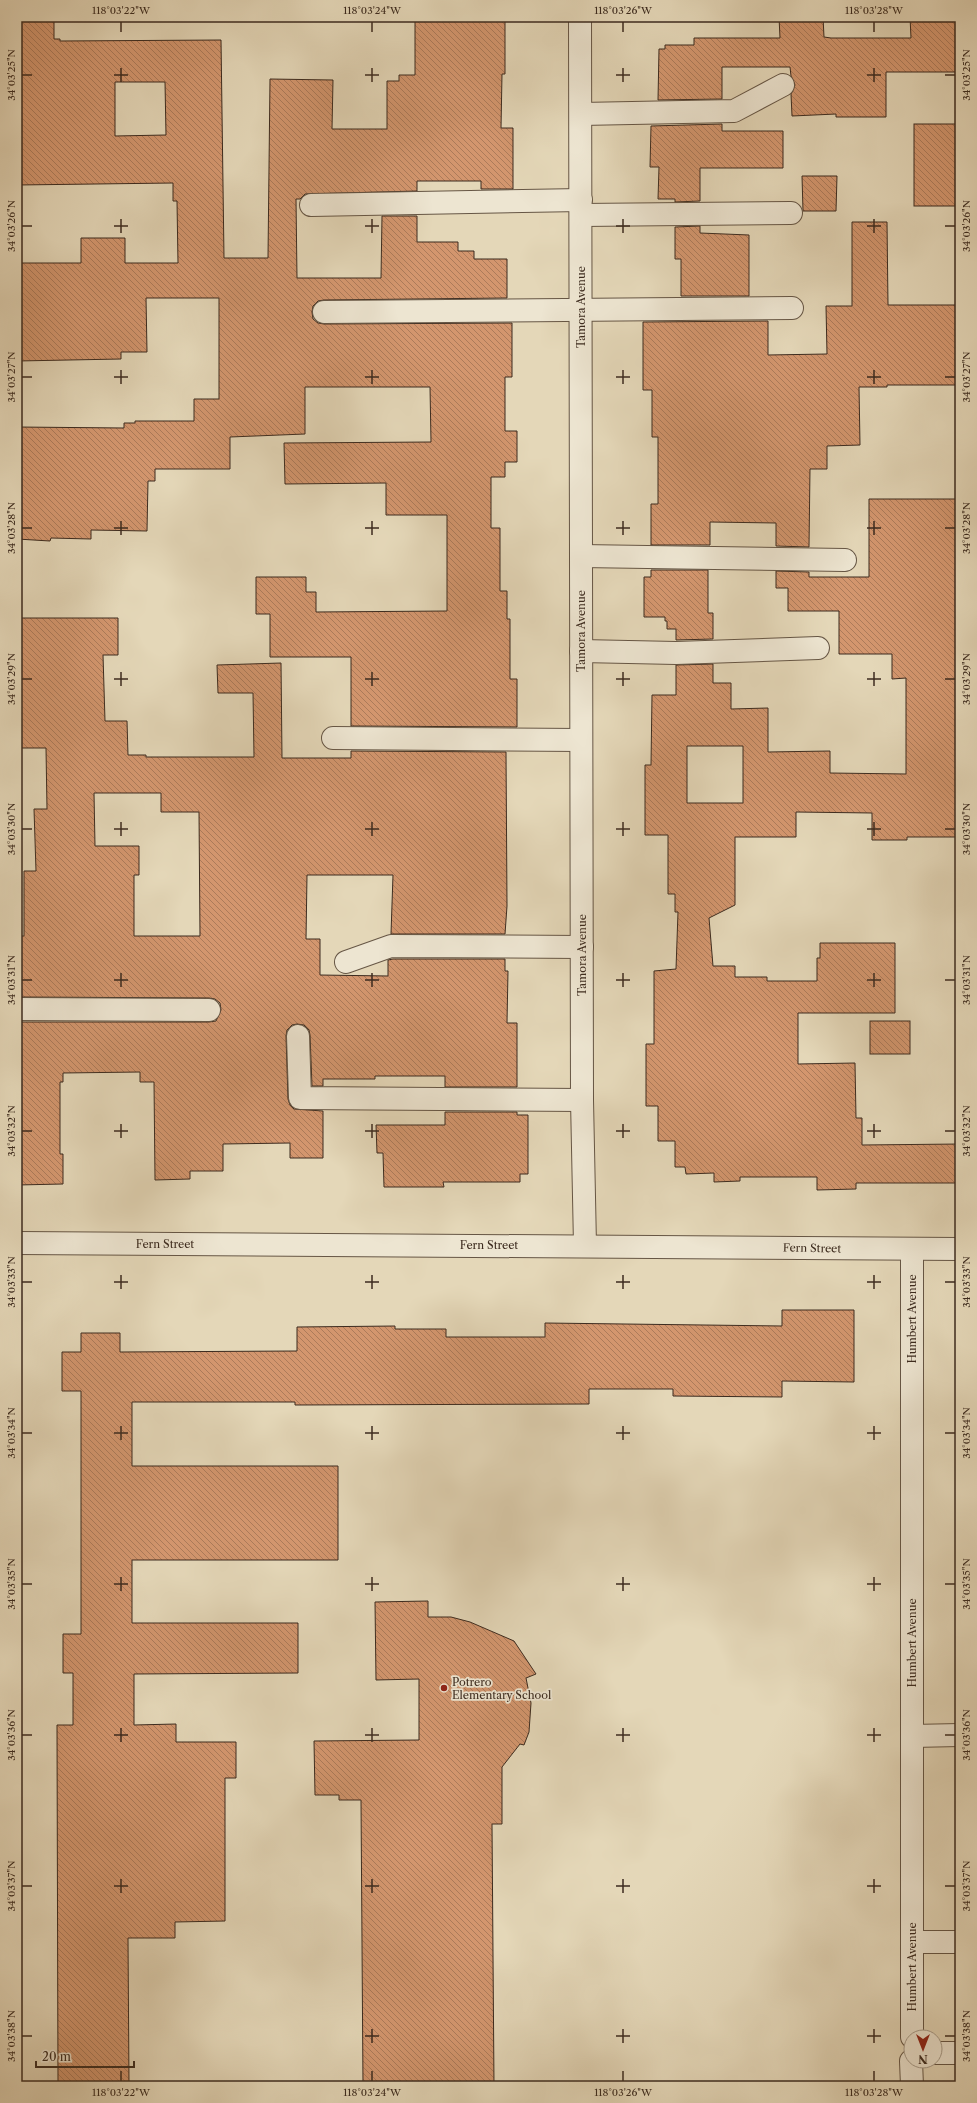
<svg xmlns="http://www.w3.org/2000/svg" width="977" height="2103" font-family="'Libre Caslon Text',serif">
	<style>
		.building { fill: url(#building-back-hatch); stroke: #3c2b1f; fill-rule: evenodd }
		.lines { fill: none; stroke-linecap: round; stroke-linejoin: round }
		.minor-casing { stroke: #665645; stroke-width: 24 }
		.minor { stroke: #ede5d1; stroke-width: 22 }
		.ticks { fill: none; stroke: #3c2b1f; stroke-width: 1.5 }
		.poi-dot { fill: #8f2418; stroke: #ede5d1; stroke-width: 1.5 }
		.labels { text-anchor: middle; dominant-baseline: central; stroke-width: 3.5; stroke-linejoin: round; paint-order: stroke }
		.street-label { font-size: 11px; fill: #3c2b1f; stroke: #ede5d1 }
		.poi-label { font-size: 11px; fill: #3c2b1f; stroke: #ede5d1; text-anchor: start }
		.neatline { fill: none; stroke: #3c2b1f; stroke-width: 1.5 }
		.ticks-label { font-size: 10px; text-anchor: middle; fill: #3c2b1f }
	</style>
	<defs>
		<pattern id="building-back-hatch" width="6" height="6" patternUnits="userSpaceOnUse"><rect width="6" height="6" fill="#d3966e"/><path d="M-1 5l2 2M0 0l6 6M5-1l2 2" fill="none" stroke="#ac7b5a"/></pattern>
	</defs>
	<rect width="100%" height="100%" fill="#e4d7b8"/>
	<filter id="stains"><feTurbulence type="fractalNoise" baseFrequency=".005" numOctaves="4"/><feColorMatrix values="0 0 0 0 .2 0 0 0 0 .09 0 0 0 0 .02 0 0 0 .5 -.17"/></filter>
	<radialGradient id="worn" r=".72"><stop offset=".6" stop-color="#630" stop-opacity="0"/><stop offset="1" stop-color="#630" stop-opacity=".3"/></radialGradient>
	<!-- building -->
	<g class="building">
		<path d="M 17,17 L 54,17 L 54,39 L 60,39 L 60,41 L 221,40 L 224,258 L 268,258 L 270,79 L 333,80 L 332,129 L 387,129 L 387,81 L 399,81 L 399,75 L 415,75 L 415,17 L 505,17 L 505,74 L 502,74 L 501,128 L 513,128 L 513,189 L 481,189 L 481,181 L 417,181 L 417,191 L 305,194 L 300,199 L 296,199 L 297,278 L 381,278 L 382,216 L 417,216 L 417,242 L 458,242 L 458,251 L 474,251 L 474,259 L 507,259 L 507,298 L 324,300 L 318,301 L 313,306 L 312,312 L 313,319 L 318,323 L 324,324 L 512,323 L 512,377 L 505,377 L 505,431 L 517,431 L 517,462 L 505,462 L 505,477 L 491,477 L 491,528 L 500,528 L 500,591 L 507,591 L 507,619 L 510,619 L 510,679 L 517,679 L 517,727 L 351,726 L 351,657 L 270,657 L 270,614 L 256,614 L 256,577 L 306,577 L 306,592 L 316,592 L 316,612 L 447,611 L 447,515 L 386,515 L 386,483 L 285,484 L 284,443 L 431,442 L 430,387 L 305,387 L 305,434 L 230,437 L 230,469 L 155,469 L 155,481 L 148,481 L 147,531 L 91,530 L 91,539 L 51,538 L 50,541 L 17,539 L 17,427 L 124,428 L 124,423 L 135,423 L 135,421 L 194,421 L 194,399 L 219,399 L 219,298 L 146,298 L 147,352 L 121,352 L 121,359 L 17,361 L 17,263 L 81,263 L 81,238 L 125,238 L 125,263 L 178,263 L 177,201 L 173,201 L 173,183 L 17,185 ZM 115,82 L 165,82 L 166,135 L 115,136 Z"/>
		<path d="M 779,17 L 823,17 L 824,37 L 831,38 L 911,38 L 910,17 L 960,17 L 960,72 L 886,72 L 886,117 L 836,117 L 836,114 L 792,116 L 791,94 L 795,85 L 791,76 L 790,67 L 722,67 L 722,99 L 658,100 L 659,49 L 665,49 L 665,45 L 694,45 L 694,38 L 780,38 Z"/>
		<path d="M 722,124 L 722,131 L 783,131 L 783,168 L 700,168 L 700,201 L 675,202 L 675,199 L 658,199 L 659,167 L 650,167 L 651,126 Z"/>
		<rect x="914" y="124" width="46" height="82"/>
		<path d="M 802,176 L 837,176 L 836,211 L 803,211 Z"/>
		<path d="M 852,222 L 887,222 L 888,305 L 960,305 L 960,385 L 887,385 L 887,387 L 859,387 L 860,445 L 827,446 L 827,469 L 810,469 L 809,547 L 776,546 L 776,523 L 710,522 L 710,545 L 651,545 L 651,504 L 658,504 L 658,437 L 652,437 L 652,390 L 643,390 L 643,322 L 768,321 L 768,355 L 827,354 L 826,306 L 852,306 Z"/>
		<path d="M 700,226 L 700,233 L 749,235 L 749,296 L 681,296 L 681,259 L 675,259 L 675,227 Z"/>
		<path d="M 869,499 L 960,499 L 960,837 L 907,837 L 907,840 L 872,840 L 872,813 L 796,812 L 796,837 L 735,837 L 735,905 L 709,918 L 713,966 L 735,966 L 735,977 L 767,977 L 767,981 L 817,981 L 817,958 L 820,958 L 820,943 L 895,943 L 895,1013 L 798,1013 L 798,1064 L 855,1063 L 856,1118 L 862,1118 L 862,1145 L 960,1144 L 960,1183 L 856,1183 L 856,1189 L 817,1190 L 817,1177 L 740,1177 L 740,1181 L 714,1182 L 714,1173 L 686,1174 L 685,1167 L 675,1167 L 675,1141 L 658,1141 L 658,1106 L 646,1106 L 646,1044 L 654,1044 L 654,971 L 676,969 L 678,912 L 675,912 L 675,894 L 668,894 L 668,835 L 645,835 L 645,765 L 651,765 L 652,695 L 676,695 L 676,665 L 713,664 L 713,683 L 731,683 L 731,709 L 768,708 L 768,752 L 830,751 L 830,773 L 906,774 L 906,678 L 892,679 L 892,654 L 839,654 L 839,611 L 788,611 L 788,588 L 776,588 L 776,571 L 809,572 L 809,577 L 869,577 ZM 687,746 L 743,746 L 743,803 L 687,803 Z"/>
		<path d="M 651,570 L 708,570 L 708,613 L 713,613 L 713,639 L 676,640 L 676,629 L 667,629 L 667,621 L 665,621 L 665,617 L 644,617 L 644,577 L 651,577 Z"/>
		<path d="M 17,618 L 118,618 L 118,655 L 103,655 L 105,721 L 127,721 L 128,755 L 146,755 L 146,757 L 254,757 L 253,693 L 218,693 L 217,665 L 281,663 L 282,758 L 351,758 L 351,751 L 506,752 L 507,906 L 505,934 L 391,934 L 393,875 L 307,875 L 306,939 L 320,939 L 320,975 L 388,976 L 388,960 L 393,959 L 505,959 L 505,971 L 508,971 L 507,1023 L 517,1023 L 517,1087 L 445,1087 L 445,1076 L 375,1076 L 375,1079 L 323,1079 L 323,1086 L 312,1086 L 310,1035 L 309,1030 L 304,1025 L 297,1024 L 292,1025 L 287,1030 L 286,1036 L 288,1099 L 290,1105 L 294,1109 L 323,1111 L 323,1158 L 290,1158 L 290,1143 L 223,1144 L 223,1171 L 190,1171 L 190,1179 L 155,1180 L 154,1082 L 140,1082 L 140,1072 L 63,1073 L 63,1082 L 60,1082 L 60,1154 L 63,1154 L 63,1184 L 17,1185 L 17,1022 L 209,1022 L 216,1021 L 221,1010 L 220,1003 L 215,999 L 209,998 L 17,997 L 17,936 L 24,936 L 24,871 L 36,871 L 34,809 L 47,809 L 46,748 L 17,748 ZM 94,793 L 161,793 L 161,812 L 199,812 L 200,936 L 134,936 L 134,875 L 139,875 L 139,846 L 95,846 Z"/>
		<rect x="870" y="1021" width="40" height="33"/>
		<path d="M 445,1112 L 517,1112 L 517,1115 L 528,1115 L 528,1174 L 520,1174 L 520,1182 L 443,1182 L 444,1187 L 384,1187 L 383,1153 L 377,1153 L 376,1125 L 445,1125 Z"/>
		<path d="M 782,1310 L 854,1310 L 854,1382 L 782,1381 L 782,1397 L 673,1396 L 673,1389 L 589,1389 L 589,1404 L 295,1405 L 295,1402 L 132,1402 L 132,1466 L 338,1466 L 338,1560 L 132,1560 L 132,1623 L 298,1623 L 298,1673 L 134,1674 L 134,1725 L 176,1724 L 176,1742 L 236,1742 L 236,1778 L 225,1778 L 225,1921 L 175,1922 L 175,1938 L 128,1938 L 129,2086 L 58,2086 L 57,1725 L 73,1725 L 73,1673 L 63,1673 L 63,1634 L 81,1634 L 81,1391 L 62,1391 L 62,1352 L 81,1352 L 81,1333 L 120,1333 L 120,1352 L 297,1351 L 297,1327 L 395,1326 L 395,1329 L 446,1329 L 446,1337 L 545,1337 L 545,1323 L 782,1326 Z"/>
		<path d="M 428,1601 L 428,1617 L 451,1617 L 470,1622 L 514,1641 L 536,1674 L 526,1678 L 531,1703 L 529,1732 L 524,1745 L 520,1744 L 502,1767 L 502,1824 L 492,1824 L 494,2086 L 363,2086 L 361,1800 L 339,1800 L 339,1795 L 315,1795 L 314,1741 L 419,1740 L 419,1679 L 376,1680 L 375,1602 Z"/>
	</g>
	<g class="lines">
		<!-- minor casing -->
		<g class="minor-casing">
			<g id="minor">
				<path d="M 580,17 L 582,1100 L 585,1245"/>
				<path d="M 581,114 L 734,111 L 783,85"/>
				<path d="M 311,205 L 581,200"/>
				<path d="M 581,215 L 791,213"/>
				<path d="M 324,312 L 792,308"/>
				<path d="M 581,556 L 845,560"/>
				<path d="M 581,651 L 676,653 L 818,648"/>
				<path d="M 333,738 L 581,740"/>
				<path d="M 346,962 L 391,946 L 582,947"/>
				<path d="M 17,1009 L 209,1010"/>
				<path d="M 298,1036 L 300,1098 L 582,1100"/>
				<path d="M 17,1243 L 960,1249"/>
				<path d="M 912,1736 L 960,1735"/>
				<path d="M 913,1942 L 960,1942"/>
				<path d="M 912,2037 L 912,1249"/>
				<path d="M 935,2053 L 960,2053"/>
				<path d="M 911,2061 L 912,2086"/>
			</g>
		</g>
		<!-- minor -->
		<use href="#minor" class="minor"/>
	</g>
	<!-- ticks -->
	<path class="ticks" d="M 121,22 L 121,32M 372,22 L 372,32M 623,22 L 623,32M 874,22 L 874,32M 121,68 L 121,82M 372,68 L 372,82M 623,68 L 623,82M 874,68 L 874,82M 22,75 L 32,75M 114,75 L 128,75M 365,75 L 379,75M 616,75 L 630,75M 867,75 L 881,75M 945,75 L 955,75M 121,219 L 121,233M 372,219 L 372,233M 623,219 L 623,233M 874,219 L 874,233M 22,226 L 32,226M 114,226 L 128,226M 365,226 L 379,226M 616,226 L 630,226M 867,226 L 881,226M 945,226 L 955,226M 121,370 L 121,384M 372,370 L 372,384M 623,370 L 623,384M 874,370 L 874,384M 22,377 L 32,377M 114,377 L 128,377M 365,377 L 379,377M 616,377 L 630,377M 867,377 L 881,377M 945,377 L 955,377M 121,521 L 121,535M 372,521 L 372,535M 623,521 L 623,535M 874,521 L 874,535M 22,528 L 32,528M 114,528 L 128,528M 365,528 L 379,528M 616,528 L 630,528M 867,528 L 881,528M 945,528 L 955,528M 121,672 L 121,686M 372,672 L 372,686M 623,672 L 623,686M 874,672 L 874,686M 22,679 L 32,679M 114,679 L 128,679M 365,679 L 379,679M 616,679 L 630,679M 867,679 L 881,679M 945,679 L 955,679M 121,822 L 121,836M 372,822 L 372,836M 623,822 L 623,836M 874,822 L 874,836M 22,829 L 32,829M 114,829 L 128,829M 365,829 L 379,829M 616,829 L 630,829M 867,829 L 881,829M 945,829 L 955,829M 121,973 L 121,987M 372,973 L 372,987M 623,973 L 623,987M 874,973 L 874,987M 22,980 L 32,980M 114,980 L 128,980M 365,980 L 379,980M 616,980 L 630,980M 867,980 L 881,980M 945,980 L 955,980M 121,1124 L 121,1138M 372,1124 L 372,1138M 623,1124 L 623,1138M 874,1124 L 874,1138M 22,1131 L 32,1131M 114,1131 L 128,1131M 365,1131 L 379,1131M 616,1131 L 630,1131M 867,1131 L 881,1131M 945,1131 L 955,1131M 121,1275 L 121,1289M 372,1275 L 372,1289M 623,1275 L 623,1289M 874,1275 L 874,1289M 22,1282 L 32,1282M 114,1282 L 128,1282M 365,1282 L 379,1282M 616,1282 L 630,1282M 867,1282 L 881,1282M 945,1282 L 955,1282M 121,1426 L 121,1440M 372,1426 L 372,1440M 623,1426 L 623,1440M 874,1426 L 874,1440M 22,1433 L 32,1433M 114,1433 L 128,1433M 365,1433 L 379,1433M 616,1433 L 630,1433M 867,1433 L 881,1433M 945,1433 L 955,1433M 121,1577 L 121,1591M 372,1577 L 372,1591M 623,1577 L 623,1591M 874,1577 L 874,1591M 22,1584 L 32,1584M 114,1584 L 128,1584M 365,1584 L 379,1584M 616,1584 L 630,1584M 867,1584 L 881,1584M 945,1584 L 955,1584M 121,1728 L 121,1742M 372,1728 L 372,1742M 623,1728 L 623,1742M 874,1728 L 874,1742M 22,1735 L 32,1735M 114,1735 L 128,1735M 365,1735 L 379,1735M 616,1735 L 630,1735M 867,1735 L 881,1735M 945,1735 L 955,1735M 121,1879 L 121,1893M 372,1879 L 372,1893M 623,1879 L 623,1893M 874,1879 L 874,1893M 22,1886 L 32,1886M 114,1886 L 128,1886M 365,1886 L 379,1886M 616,1886 L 630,1886M 867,1886 L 881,1886M 945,1886 L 955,1886M 372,2029 L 372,2043M 623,2029 L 623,2043M 874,2029 L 874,2043M 22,2036 L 32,2036M 365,2036 L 379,2036M 616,2036 L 630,2036M 867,2036 L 881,2036M 945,2036 L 955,2036M 121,2071 L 121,2081M 372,2071 L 372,2081M 623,2071 L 623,2081M 874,2071 L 874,2081"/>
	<!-- markers -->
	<circle class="poi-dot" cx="444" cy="1688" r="4"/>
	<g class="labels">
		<!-- street labels -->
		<g class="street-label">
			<text transform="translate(581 307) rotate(-90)">Tamora Avenue</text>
			<text transform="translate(581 631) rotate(-90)">Tamora Avenue</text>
			<text transform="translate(582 955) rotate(-90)">Tamora Avenue</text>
			<text x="165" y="1244">Fern Street</text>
			<text x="489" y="1245">Fern Street</text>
			<text transform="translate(812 1248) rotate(1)">Fern Street</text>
			<text transform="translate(912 1319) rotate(-90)">Humbert Avenue</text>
			<text transform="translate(912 1643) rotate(-90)">Humbert Avenue</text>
			<text transform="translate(912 1967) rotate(-90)">Humbert Avenue</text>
		</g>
		<!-- poi labels -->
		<g class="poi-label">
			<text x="452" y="1682">Potrero<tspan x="452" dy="13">Elementary School</tspan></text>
		</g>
	</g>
	<!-- margin -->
	<rect width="977" height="2103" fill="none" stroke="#e4d7b8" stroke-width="44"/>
	<!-- north arrow -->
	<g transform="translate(923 2049) rotate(180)"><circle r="19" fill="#ede5d1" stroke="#a69b8a"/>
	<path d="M0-3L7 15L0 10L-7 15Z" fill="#8f2418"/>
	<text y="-6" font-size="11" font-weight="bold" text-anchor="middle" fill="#3c2b1f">N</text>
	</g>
	<!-- scale -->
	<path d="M36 2061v6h98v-6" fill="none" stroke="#3c2b1f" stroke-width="2"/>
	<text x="42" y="2061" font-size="12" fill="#3c2b1f" stroke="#ede5d1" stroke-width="3" paint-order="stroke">20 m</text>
	<rect x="22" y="22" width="933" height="2059" class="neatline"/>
	<g class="ticks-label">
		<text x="121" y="14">118°03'22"W</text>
		<text x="372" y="14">118°03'24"W</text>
		<text x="623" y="14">118°03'26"W</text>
		<text x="874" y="14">118°03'28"W</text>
		<text transform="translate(966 75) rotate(-90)" y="4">34°03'25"N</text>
		<text transform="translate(11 75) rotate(-90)" y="4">34°03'25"N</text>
		<text transform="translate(966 226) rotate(-90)" y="4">34°03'26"N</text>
		<text transform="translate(11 226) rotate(-90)" y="4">34°03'26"N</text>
		<text transform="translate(966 377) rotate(-90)" y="4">34°03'27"N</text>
		<text transform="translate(11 377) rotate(-90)" y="4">34°03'27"N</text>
		<text transform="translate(966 528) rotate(-90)" y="4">34°03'28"N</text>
		<text transform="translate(11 528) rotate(-90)" y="4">34°03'28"N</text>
		<text transform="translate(966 679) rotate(-90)" y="4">34°03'29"N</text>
		<text transform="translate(11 679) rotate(-90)" y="4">34°03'29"N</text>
		<text transform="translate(966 829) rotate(-90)" y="4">34°03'30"N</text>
		<text transform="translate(11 829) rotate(-90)" y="4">34°03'30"N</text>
		<text transform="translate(966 980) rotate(-90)" y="4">34°03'31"N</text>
		<text transform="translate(11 980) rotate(-90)" y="4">34°03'31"N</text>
		<text transform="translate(966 1131) rotate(-90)" y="4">34°03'32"N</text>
		<text transform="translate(11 1131) rotate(-90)" y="4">34°03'32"N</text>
		<text transform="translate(11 1282) rotate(-90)" y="4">34°03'33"N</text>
		<text transform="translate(966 1282) rotate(-90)" y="4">34°03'33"N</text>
		<text transform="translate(11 1433) rotate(-90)" y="4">34°03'34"N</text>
		<text transform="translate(966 1433) rotate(-90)" y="4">34°03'34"N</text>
		<text transform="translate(966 1584) rotate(-90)" y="4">34°03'35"N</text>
		<text transform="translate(11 1584) rotate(-90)" y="4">34°03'35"N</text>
		<text transform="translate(966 1735) rotate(-90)" y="4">34°03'36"N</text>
		<text transform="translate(11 1735) rotate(-90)" y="4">34°03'36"N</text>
		<text transform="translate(11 1886) rotate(-90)" y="4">34°03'37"N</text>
		<text transform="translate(966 1886) rotate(-90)" y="4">34°03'37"N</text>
		<text transform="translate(966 2036) rotate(-90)" y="4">34°03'38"N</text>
		<text transform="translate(11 2036) rotate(-90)" y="4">34°03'38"N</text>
		<text x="121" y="2096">118°03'22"W</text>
		<text x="372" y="2096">118°03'24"W</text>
		<text x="623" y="2096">118°03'26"W</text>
		<text x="874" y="2096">118°03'28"W</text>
	</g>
	<rect width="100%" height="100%" filter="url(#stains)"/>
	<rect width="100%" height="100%" fill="url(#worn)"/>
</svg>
